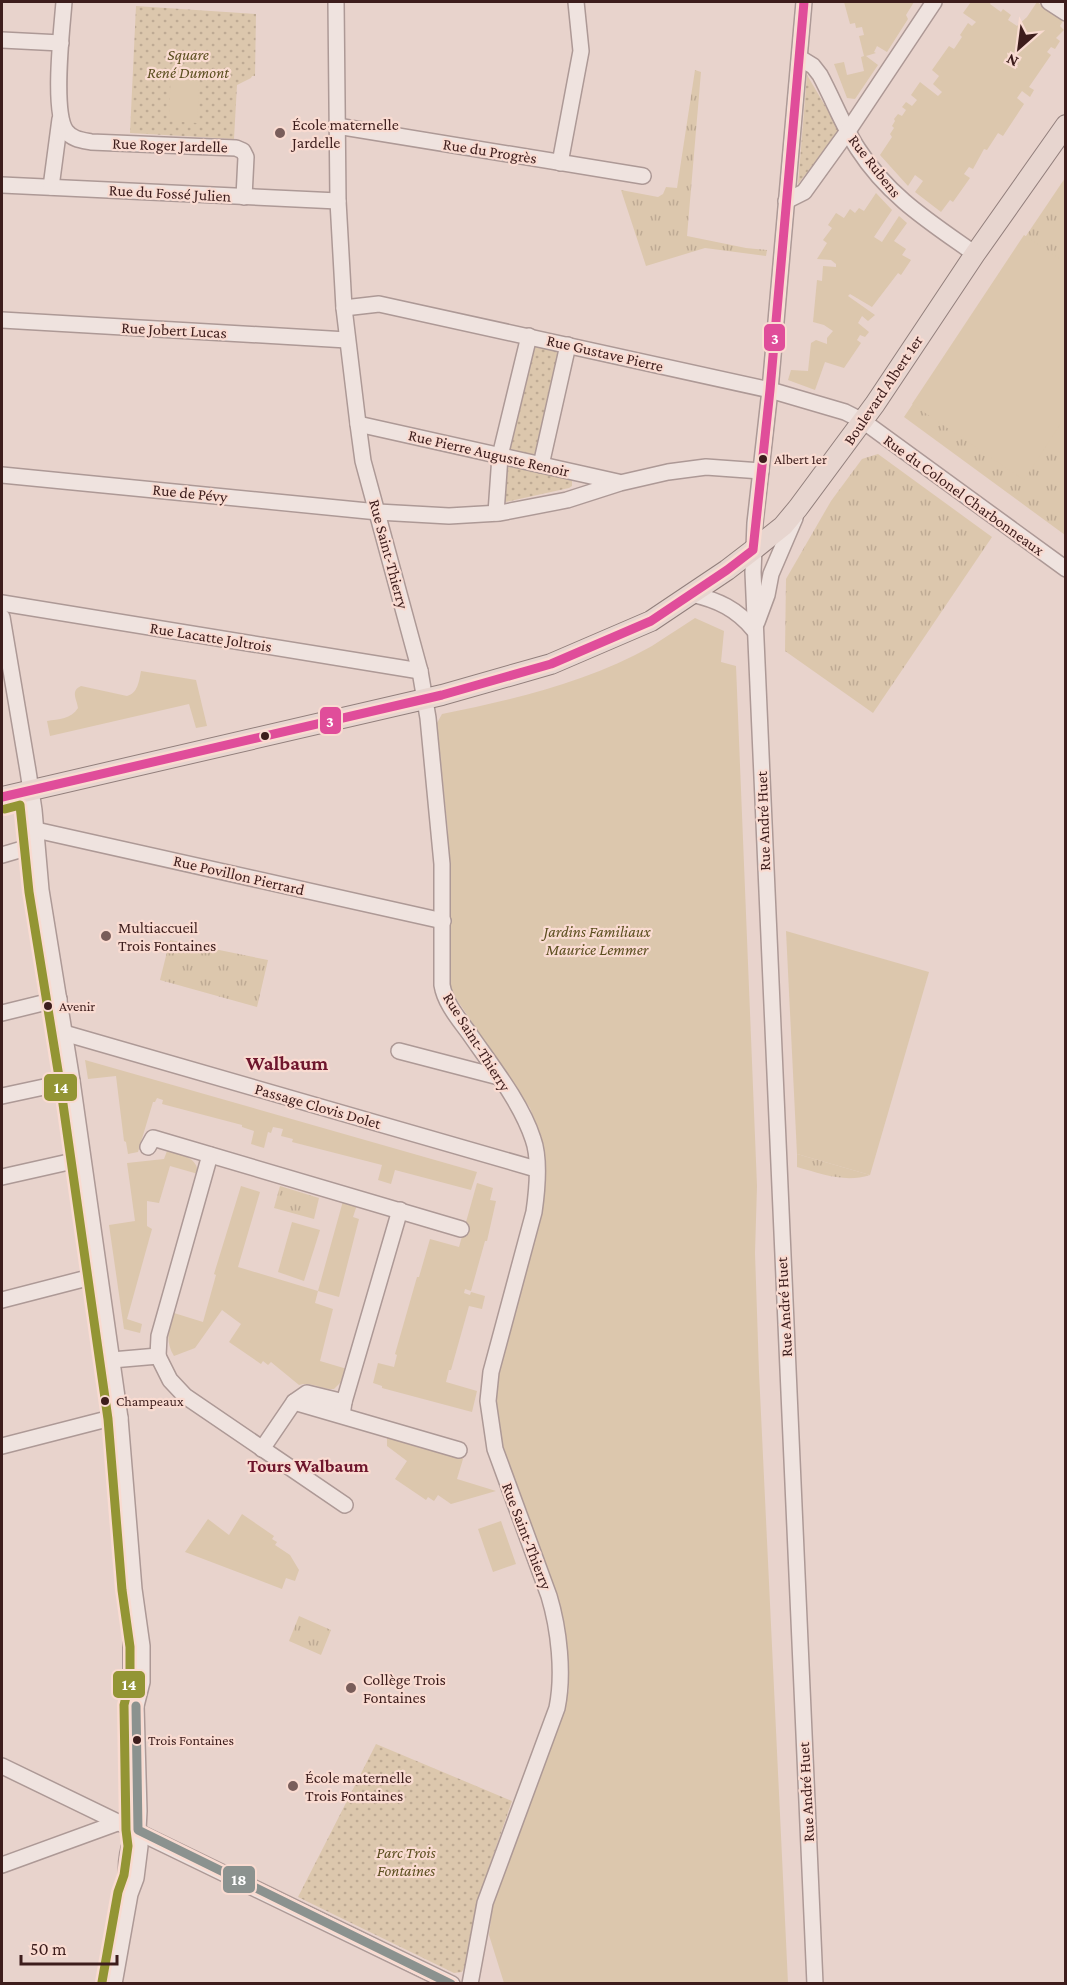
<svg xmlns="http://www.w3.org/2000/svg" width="1067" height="1985" font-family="'Crimson Pro',serif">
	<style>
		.grass { fill: url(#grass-tufts) }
		.park { fill: url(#park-dots) }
		.garden { fill: #dcc7ad }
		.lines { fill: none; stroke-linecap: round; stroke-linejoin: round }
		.minor-casing { stroke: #ad9996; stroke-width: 18 }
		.major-casing { stroke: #927f7c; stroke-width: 22 }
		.minor { stroke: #efe3df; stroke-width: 15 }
		.major { stroke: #e7d5cf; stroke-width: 20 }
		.bus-1-casing { stroke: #f9dbd1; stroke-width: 14 }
		.bus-2-casing { stroke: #f9dbd1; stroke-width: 14 }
		.bus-3-casing { stroke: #f9dbd1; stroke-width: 14 }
		.bus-1 { stroke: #e04d9a; stroke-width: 9 }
		.bus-2 { stroke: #939534; stroke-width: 9 }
		.bus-3 { stroke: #8b928f; stroke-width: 9 }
		.poi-dot { fill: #795d5a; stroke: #f9dbd1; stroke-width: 2 }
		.bus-dot { fill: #3d1d1c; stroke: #f9dbd1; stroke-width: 2 }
		.labels { text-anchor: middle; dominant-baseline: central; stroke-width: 4.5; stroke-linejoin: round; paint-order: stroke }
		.bus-label { font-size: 14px; fill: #3d1d1c; stroke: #f9dbd1; text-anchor: start }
		.park-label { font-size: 16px; font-style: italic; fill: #5c4f20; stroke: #f9dbd1 }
		.poi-label { font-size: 16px; fill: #3d1d1c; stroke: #f9dbd1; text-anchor: start }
		.street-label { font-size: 16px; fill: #3d1d1c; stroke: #f9dbd1 }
		.neighbourhood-label { font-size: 18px; font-weight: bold; fill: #6f162d; stroke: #f9dbd1 }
		.quarter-label { font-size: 20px; font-weight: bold; fill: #6f162d; stroke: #f9dbd1 }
		.line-badge { stroke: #f9dbd1; stroke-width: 2 }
		.badge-label { font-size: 16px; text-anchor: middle; font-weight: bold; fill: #fff }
	</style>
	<defs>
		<pattern id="grass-tufts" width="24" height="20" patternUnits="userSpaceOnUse" patternTransform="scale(1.5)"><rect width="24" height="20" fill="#dcc7ad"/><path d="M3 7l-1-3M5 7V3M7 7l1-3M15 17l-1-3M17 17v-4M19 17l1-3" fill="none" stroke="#beaa94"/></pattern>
		<pattern id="park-dots" width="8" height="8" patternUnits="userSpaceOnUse" patternTransform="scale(1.5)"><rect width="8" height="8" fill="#dcc7ad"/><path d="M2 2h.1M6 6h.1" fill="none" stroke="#beaa94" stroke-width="1.8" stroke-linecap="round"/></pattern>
	</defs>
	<rect width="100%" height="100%" fill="#e8d3cc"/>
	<!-- grass -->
	<g class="grass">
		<path d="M 695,70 L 701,72 L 687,236 L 746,248 L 767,250 L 766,256 L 705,248 L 646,266 L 621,190 L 658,197 L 663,194 L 666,187 L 677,188 Z"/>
		<path d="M 1065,178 L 1065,535 L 904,417 Z"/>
		<path d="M 878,454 L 992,537 L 873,713 L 785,651 L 786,579 L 831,501 L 862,459 Z"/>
		<path d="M 170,940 L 268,960 L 257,1007 L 160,980 Z"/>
		<path d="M 797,1154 L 870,1175 C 845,1183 822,1174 797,1167 Z"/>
		<path d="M 280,1186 L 319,1198 L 314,1219 L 274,1208 Z"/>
		<path d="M 299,1616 L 331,1630 L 321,1655 L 289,1641 Z"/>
	</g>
	<!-- park -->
	<g class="park">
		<path d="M 136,6 L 256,14 L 255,76 L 252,76 L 251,78 L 237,85 L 234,139 L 130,133 Z"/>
		<path d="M 807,75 L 840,131 L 798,184 Z"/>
		<path d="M 532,343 L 561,350 L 536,457 L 507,450 Z"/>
		<path d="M 504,463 L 569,476 L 572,480 L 572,486 L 569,488 L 506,502 L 503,499 Z"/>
		<path d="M 376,1744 L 512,1801 L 478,1899 L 465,1966 L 462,1972 L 454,1973 L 298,1897 Z"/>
	</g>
	<!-- garden -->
	<g class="garden">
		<path d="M 844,2 L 914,2 L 906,15 L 908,19 L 887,52 L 877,46 L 874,52 L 876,53 L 866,56 L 878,65 L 855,99 L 847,98 L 834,64 L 844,62 L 847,75 L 864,71 L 861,57 L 864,56 L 859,36 L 864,35 L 862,27 L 856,28 L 855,23 L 850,24 Z"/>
		<path d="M 971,2 L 991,2 L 990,4 L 1001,12 L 1003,9 L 1011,15 L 1008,20 L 1017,26 L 1027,17 L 1037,2 L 1063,21 L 1060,26 L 1064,30 L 1056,38 L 1060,41 L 1055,49 L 1051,47 L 1047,52 L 1051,55 L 1029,87 L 1034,90 L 1030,97 L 1022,91 L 1017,98 L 1024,104 L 1003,136 L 998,133 L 987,150 L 984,149 L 973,169 L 969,167 L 964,174 L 970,178 L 953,202 L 950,200 L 941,212 L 915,192 L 923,181 L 915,175 L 908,186 L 880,155 L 892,137 L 890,134 L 894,128 L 892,126 L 895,121 L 894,119 L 898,114 L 902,116 L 906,110 L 902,107 L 906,102 L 912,106 L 917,100 L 911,95 L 920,82 L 938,96 L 942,92 L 933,84 L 939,76 L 932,70 L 949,46 L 954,49 L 962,37 L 960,35 L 968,23 L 972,26 L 976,22 L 963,13 Z"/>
		<path d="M 171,65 L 200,67 L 197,123 L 169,121 Z"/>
		<path d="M 876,193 L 892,210 L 874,237 L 882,242 L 899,216 L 907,223 L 894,241 L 906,249 L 902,255 L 911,260 L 901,275 L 898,273 L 872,307 L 850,294 L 848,296 L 875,315 L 868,321 L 862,316 L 858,323 L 869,332 L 865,337 L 860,335 L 857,340 L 861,343 L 844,368 L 825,362 L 815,390 L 788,380 L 791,370 L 808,371 L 811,343 L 816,340 L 827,344 L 827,338 L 833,331 L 824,325 L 813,322 L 817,280 L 822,281 L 823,266 L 836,267 L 836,264 L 831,260 L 817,259 L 827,243 L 823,240 L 832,228 L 828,225 L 836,213 L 844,218 L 850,209 L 855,213 L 859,208 L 864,211 Z"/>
		<path d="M 1024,235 L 1066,263 L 1065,417 L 1024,480 L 912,404 Z"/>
		<path d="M 695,618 L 724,631 L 721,662 L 736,666 L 757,1186 L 755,1253 L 759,1372 L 788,1983 L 504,1983 L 489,1935 L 493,1903 L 569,1690 L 554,1599 L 503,1462 L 494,1392 L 535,1225 L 543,1183 L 541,1137 L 530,1108 L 449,988 L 446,968 L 448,832 L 437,723 L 442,714 C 513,700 588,682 652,646 C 666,637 681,627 695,618 Z"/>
		<path d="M 141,671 L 196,680 L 207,726 L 196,728 L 189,704 L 50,736 L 47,721 C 59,719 71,719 78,708 C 77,699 70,691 81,686 L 127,696 C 138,693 139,681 141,671 Z"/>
		<path d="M 786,931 L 929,972 L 870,1175 L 797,1154 Z"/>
		<path d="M 85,1060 L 477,1172 L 471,1190 L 395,1170 L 391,1184 L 378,1180 L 382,1165 L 292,1142 L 293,1139 L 281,1136 L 283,1129 L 273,1127 L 271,1133 L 268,1132 L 264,1148 L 251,1144 L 254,1131 L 242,1127 L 242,1125 L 162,1104 L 163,1100 L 157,1098 L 155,1102 L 153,1102 L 138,1152 L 128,1154 L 126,1142 L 124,1141 L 116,1076 L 88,1079 Z"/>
		<path d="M 167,1151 C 180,1155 198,1156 198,1174 L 170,1166 L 159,1203 L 147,1201 L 147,1226 L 152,1229 L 127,1319 L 142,1324 L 140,1333 L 124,1329 L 109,1225 L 135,1221 L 127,1163 L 164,1159 Z"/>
		<path d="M 477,1183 L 493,1188 L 490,1200 L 496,1201 L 487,1241 L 485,1241 L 471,1291 L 465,1289 L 464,1293 L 470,1295 L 471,1292 L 485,1296 L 482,1309 L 469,1306 L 451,1370 L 449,1370 L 446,1382 L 477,1391 L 472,1412 L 382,1388 L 382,1386 L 373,1383 L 378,1363 L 394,1367 L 397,1355 L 395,1354 L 417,1277 L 419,1277 L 430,1239 L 459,1247 Z"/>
		<path d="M 241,1186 L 260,1192 L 238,1267 L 318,1291 L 343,1201 L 357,1205 L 353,1217 L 359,1219 L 339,1297 L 318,1291 L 315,1303 L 333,1309 L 320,1361 L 347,1369 L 341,1382 L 334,1389 C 322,1390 310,1381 299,1385 L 271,1362 L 268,1365 L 263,1361 L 261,1364 L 229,1342 L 241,1324 L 222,1310 L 195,1348 L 174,1356 C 165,1341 168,1329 174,1313 L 203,1322 L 216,1275 L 214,1274 Z"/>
		<path d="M 292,1222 L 320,1230 L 304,1281 L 278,1272 Z"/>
		<path d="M 387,1432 L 459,1454 L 463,1459 L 457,1479 L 496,1491 L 451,1504 L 438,1495 L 434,1501 L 428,1497 L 426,1500 L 395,1479 L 407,1461 L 387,1446 Z"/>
		<path d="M 242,1514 L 274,1536 L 272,1539 L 277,1542 L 275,1545 L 290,1555 L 299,1570 L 295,1581 L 286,1578 L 282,1589 L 185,1552 L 208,1519 L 229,1535 Z"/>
		<path d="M 501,1521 L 516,1564 L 493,1572 L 478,1529 Z"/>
	</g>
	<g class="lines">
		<!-- minor casing -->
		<g class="minor-casing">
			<g id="minor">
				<path d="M 64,2 C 62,28 52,111 66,131 C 72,139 81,140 91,142 L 236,148 L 243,151 L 246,157 L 244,197"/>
				<path d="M 336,2 L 338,201 L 344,308 L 358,424 L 363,461 L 420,671 L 428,718 L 442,864 L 442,985 C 445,1003 458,1018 469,1033 C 491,1065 521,1102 533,1139 C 540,1158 537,1191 534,1212 L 491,1372 L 488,1401 L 495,1449 L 549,1596 C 559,1629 564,1674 557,1708 L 485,1903 L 470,1984"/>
				<path d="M 804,2 L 770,390 L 755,523 L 753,572 L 815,1984"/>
				<path d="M 1049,2 L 1066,13"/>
				<path d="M 2,40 L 61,43"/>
				<path d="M 800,58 L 813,66 L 820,75 C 833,99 843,126 858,149 C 889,197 930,222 975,254"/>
				<path d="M 337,126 L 643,176"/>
				<path d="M 560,163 L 581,51 L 576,2"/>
				<path d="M 2,185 L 338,201"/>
				<path d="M 51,187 L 60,119"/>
				<path d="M 786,201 L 804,192 L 848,131 L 934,2"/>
				<path d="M 344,308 L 379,304 L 770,390 L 845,412 L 863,421 L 1066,569"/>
				<path d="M 2,320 L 347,340"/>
				<path d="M 358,424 L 618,482"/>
				<path d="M 541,465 L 568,345"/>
				<path d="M 2,475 L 378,512 L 449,516 L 500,513 L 567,500 L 620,483 L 668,472 L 706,467 L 761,471"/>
				<path d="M 496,513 L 500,456 L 529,336"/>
				<path d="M 691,594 C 718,600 737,609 754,630"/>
				<path d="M 2,603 L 420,671"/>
				<path d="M 2,617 L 28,771 L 34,810 L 41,890 L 72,1081 L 120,1418 L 134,1589 L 142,1646 L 142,1682 L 136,1706"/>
				<path d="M 757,622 L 767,595 L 771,574 L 795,518"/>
				<path d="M 36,830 L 443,921"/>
				<path d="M 2,855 L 36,845"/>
				<path d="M 2,1013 L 59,999"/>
				<path d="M 64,1033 L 536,1169"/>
				<path d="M 399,1051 L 499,1077"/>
				<path d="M 2,1096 L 72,1081"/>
				<path d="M 148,1147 L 153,1138 L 461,1229"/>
				<path d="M 2,1177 L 82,1159"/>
				<path d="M 2,1300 L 99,1275"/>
				<path d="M 158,1356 L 159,1336 L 210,1155"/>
				<path d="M 112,1360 L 158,1356 L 170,1380 L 185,1396 L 345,1505"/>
				<path d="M 294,1402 L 459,1450"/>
				<path d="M 342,1415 L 344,1402 L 400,1210"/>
				<path d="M 2,1446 L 107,1419 L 120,1418"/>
				<path d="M 262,1449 L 294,1402 L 307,1393 L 344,1402"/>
				<path d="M 2,1766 L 452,1984"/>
				<path d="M 2,1865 L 120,1822"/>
				<path d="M 128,1887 C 125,1868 126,1846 138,1830"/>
				<path d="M 114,1984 L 130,1894 L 136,1878 L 140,1846 L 138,1830 L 139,1811 L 136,1706 L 131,1685 L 131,1610"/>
			</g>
		</g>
		<!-- major casing -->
		<g class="major-casing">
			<path id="major" d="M 2,797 L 442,695 L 551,664 L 651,621 L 727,570 L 753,550 L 783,526 L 798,508 L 875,404 L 975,254 L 1066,125"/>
		</g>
		<!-- minor -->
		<use href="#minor" class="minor"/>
		<!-- major -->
		<use href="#major" class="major"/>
		<!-- bus-1 casing -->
		<g class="bus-1-casing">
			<path id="bus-1" d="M 2,797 L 442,695 L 551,664 L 651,621 L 727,570 L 753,550 L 770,390 L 804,2"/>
		</g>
		<!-- bus-2 casing -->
		<g class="bus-2-casing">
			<path id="bus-2" d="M 5,809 L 20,805 L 29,892 L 60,1083 L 108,1419 L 122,1590 L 130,1647 L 130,1681 L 124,1705 L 126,1830 L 128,1846 L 124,1875 L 118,1892 L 102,1982"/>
		</g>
		<!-- bus-3 casing -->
		<g class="bus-3-casing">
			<path id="bus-3" d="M 136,1706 L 138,1830 L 451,1984"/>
		</g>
		<!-- bus-1 -->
		<use href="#bus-1" class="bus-1"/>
		<!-- bus-2 -->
		<use href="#bus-2" class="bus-2"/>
		<!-- bus-3 -->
		<use href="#bus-3" class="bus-3"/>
	</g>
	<!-- markers -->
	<g class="poi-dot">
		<circle cx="280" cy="133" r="6"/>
		<circle cx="106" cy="936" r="6"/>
		<circle cx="351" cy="1688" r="6"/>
		<circle cx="293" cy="1786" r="6"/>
	</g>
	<g class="bus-dot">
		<circle cx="763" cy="459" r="5"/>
		<circle cx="265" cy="736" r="5"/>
		<circle cx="48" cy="1006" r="5"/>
		<circle cx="105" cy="1401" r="5"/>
		<circle cx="137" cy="1740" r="5"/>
	</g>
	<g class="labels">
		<!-- bus labels -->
		<g class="bus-label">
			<text x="774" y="459">Albert 1er</text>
			<text x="59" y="1006">Avenir</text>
			<text x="116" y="1401">Champeaux</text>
			<text x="148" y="1740">Trois Fontaines</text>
		</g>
		<!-- park labels -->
		<g class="park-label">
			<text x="188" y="54">Square<tspan x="188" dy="18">René Dumont</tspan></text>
			<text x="597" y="931">Jardins Familiaux<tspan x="597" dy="18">Maurice Lemmer</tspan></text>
			<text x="406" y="1852">Parc Trois<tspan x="406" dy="18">Fontaines</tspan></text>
		</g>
		<!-- poi labels -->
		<g class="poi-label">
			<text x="292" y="124">École maternelle<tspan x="292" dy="18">Jardelle</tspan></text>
			<text x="118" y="927">Multiaccueil<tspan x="118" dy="18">Trois Fontaines</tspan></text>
			<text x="363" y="1679">Collège Trois<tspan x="363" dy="18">Fontaines</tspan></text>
			<text x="305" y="1777">École maternelle<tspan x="305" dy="18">Trois Fontaines</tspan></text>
		</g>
		<!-- street labels -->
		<g class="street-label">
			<text transform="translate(170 145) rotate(2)">Rue Roger Jardelle</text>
			<text transform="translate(490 151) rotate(9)">Rue du Progrès</text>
			<text transform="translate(875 166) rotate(52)">Rue Rubens</text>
			<text transform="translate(170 193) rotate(3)">Rue du Fossé Julien</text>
			<text transform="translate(174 330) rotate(3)">Rue Jobert Lucas</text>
			<text transform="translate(605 353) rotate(13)">Rue Gustave Pierre</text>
			<text transform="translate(883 390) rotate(-56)">Boulevard Albert 1er</text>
			<text transform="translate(489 453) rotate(13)">Rue Pierre Auguste Renoir</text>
			<text transform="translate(190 493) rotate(6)">Rue de Pévy</text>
			<text transform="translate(964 495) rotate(36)">Rue du Colonel Charbonneaux</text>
			<text transform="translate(389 554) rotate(75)">Rue Saint-Thierry</text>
			<text transform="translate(211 637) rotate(9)">Rue Lacatte Joltrois</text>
			<text transform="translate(763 821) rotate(-92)">Rue André Huet</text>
			<text transform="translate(239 875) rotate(13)">Rue Povillon Pierrard</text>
			<text transform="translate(477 1042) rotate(58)">Rue Saint-Thierry</text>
			<text transform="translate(318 1106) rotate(16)">Passage Clovis Dolet</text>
			<text transform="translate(784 1307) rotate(-93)">Rue André Huet</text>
			<text transform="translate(527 1536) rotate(69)">Rue Saint-Thierry</text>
			<text transform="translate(806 1792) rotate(-93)">Rue André Huet</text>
		</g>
		<!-- neighbourhood labels -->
		<g class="neighbourhood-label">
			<text x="308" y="1466">Tours Walbaum</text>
		</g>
		<!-- quarter labels -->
		<g class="quarter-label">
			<text x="287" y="1063">Walbaum</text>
		</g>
	</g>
	<g class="line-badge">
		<rect x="763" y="323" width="23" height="29" rx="6" fill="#e04d9a"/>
		<rect x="319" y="706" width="23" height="29" rx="6" fill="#e04d9a"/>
		<rect x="43" y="1073" width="35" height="29" rx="6" fill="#939534"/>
		<rect x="112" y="1670" width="34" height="29" rx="6" fill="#939534"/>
		<rect x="222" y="1865" width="34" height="29" rx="6" fill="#8b928f"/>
	</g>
	<g class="badge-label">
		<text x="775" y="344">3</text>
		<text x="330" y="727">3</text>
		<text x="61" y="1093">14</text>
		<text x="129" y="1690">14</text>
		<text x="239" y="1885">18</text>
	</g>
	<!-- border -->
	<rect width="1067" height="1985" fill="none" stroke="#3d1d1c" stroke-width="6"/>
	<!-- north arrow -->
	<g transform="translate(1019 48) rotate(208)" stroke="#f9dbd1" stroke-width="4.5" paint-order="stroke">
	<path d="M0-4.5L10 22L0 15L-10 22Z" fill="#3d1d1c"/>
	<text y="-9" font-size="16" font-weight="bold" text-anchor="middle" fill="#3d1d1c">N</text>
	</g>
	<!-- scale -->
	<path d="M21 1955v9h96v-9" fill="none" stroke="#3d1d1c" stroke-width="3"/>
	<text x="30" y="1955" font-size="18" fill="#3d1d1c" stroke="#f9dbd1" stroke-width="4.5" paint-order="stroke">50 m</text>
</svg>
